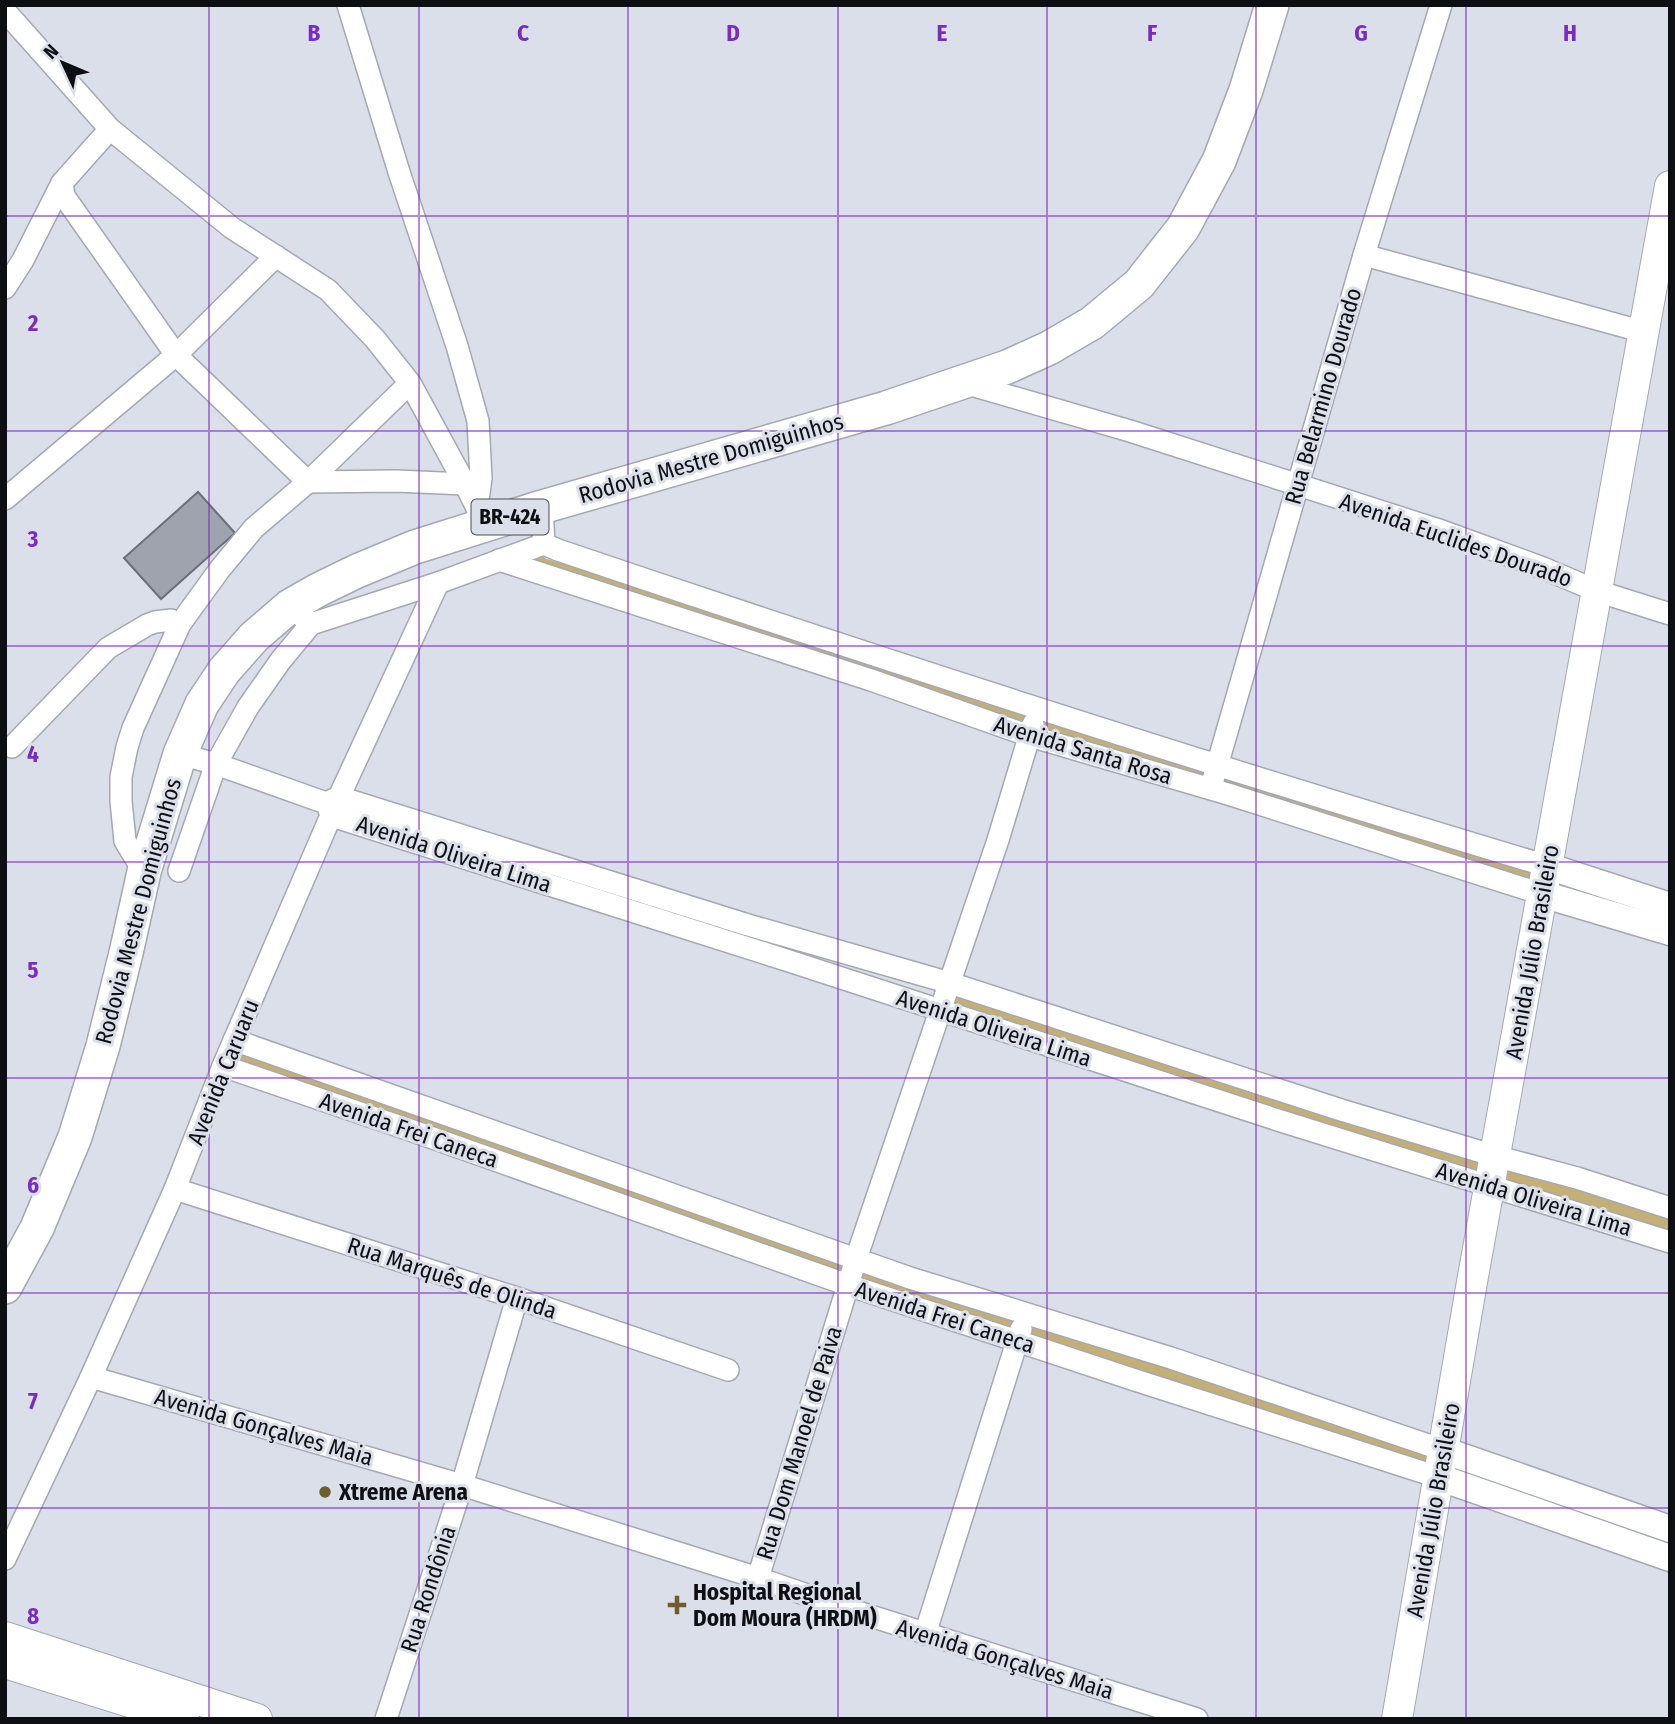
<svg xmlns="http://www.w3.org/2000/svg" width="1675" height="1724" font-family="'Fira Sans Condensed',sans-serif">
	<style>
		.green { fill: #c4b074 }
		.building { fill: #9fa3ad; stroke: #6b6f78; stroke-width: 2 }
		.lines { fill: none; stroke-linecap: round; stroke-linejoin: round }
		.minor-casing { stroke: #a4a8b2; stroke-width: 24 }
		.tertiary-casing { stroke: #a4a8b2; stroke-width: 29 }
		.secondary-casing { stroke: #a4a8b2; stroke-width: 32 }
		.primary-casing { stroke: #a4a8b2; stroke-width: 36 }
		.minor { stroke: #fff; stroke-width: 21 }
		.tertiary { stroke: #fff; stroke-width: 26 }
		.secondary { stroke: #fff; stroke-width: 30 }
		.primary { stroke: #fff; stroke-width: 33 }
		.grid { fill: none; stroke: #7b2cbf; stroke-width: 2; stroke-opacity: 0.55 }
		.poi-dot { fill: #6d5e2b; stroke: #dbdfea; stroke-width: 2.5 }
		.labels { text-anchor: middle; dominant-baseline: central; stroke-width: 6; stroke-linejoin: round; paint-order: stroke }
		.shield { fill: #dbdfea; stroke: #4c4d53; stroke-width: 2 }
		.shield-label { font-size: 21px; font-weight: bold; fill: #0e0f12 }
		.street-label { font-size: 23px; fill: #0e0f12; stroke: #dbdfea }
		.poi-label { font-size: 23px; font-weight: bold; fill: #0e0f12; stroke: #dbdfea; text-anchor: start }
		.grid-label { font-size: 23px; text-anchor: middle; font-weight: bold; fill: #7b2cbf; stroke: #dbdfea; stroke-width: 6; stroke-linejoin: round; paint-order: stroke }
	</style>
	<rect width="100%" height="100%" fill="#dbdfea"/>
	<!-- green -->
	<g class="green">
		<path d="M 541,555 L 546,559 L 611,576 L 1031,713 L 1026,728 L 509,559 Z"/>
		<path d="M 1040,715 L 1211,768 L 1208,783 L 1034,732 Z"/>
		<path d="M 1220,771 L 1540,866 L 1539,890 L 1217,786 Z"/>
		<path d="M 953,988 L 1490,1158 L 1487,1180 L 946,1009 Z"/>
		<path d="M 235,1044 L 850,1261 L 846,1280 L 227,1064 Z"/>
		<path d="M 1499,1161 L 1670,1215 L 1670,1237 L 1496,1182 Z"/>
		<path d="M 859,1265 L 1021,1317 L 1014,1335 L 853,1282 Z"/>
		<path d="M 1030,1320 L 1432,1451 L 1432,1470 L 1023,1338 Z"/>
	</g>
	<!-- building -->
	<path class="building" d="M 198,492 L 235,533 L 161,599 L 124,558 Z"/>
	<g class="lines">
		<!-- minor casing -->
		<g class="minor-casing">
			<g id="minor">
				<path d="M 348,5 L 399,172 L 457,346 L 478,421 L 481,478 L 477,508"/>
				<path d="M 5,11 L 110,129 L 232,228 L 328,290 L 375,339 L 410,383 L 465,484 L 477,508 L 483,524"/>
				<path d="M 110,129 L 62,183 L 64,196 L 176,355 L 308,482 L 410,383"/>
				<path d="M 1364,255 L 1644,332"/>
				<path d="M 5,288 L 23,260 L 62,183"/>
				<path d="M 964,383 L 1130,431 L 1442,531 L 1543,568 L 1597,591 L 1670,614"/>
				<path d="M 5,499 L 176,355 L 276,256"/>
				<path d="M 544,544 L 558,550 C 886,661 1215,767 1547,866"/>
				<path d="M 499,560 L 871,680 L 1030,736 L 1228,794 L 1542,894"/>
				<path d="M 311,624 L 438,583 L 544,544 L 542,507"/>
				<path d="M 12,747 L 108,648 L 147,625 L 155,622 L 171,620 L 180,624"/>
				<path d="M 180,754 L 216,764 L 326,803 L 332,816 L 786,960 L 1281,1121 L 1670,1242"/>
				<path d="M 1213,780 L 1364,255 L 1441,5"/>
				<path d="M 326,803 L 339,797 L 748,925 L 950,983 L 1341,1110 L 1495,1156 L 1577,1178 L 1670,1208"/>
				<path d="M 179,871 L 216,764 L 248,707 L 281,660 L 311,624 L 290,606"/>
				<path d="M 144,872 L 125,841 L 121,801 L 121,777 L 127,747 L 133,728 L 180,624 L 220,569 L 254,528 L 308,482 L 396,481 L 465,484"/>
				<path d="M 234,1040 L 910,1278 L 1171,1358 L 1443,1450"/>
				<path d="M 223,1066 L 410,1130 L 848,1285 L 1135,1380 L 1438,1477"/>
				<path d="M 175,1189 L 517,1298 L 728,1370"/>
				<path d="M 91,1377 L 462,1485 L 758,1578 L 839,1606 L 1197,1719"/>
				<path d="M 5,1559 L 91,1377 L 175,1189 L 223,1066 L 339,797 L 438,583"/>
				<path d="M 758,1578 L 856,1259 L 998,840 L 1033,724"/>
				<path d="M 925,1634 L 1021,1329"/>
				<path d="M 386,1719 L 462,1485 L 517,1298"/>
			</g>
		</g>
		<!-- tertiary casing -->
		<g class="tertiary-casing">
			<g id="tertiary">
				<path d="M 1547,866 L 1670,906"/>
				<path d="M 1542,894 L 1670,932"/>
				<path d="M 1443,1450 L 1670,1529"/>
				<path d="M 1438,1477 L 1670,1558"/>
			</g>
		</g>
		<!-- secondary casing -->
		<g class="secondary-casing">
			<g id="secondary">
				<path d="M 5,1637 L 257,1719"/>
				<path d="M 5,1663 L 184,1719"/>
				<path d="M 1397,1719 L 1472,1282 L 1670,186"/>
			</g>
		</g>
		<!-- primary casing -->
		<g class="primary-casing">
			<path id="primary" d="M 5,1287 L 37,1228 L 75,1137 L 103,1046 L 126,953 L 144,872 L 180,754 L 202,704 L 224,671 L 254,637 L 290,606 L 318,590 L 357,571 L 415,547 L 542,507 L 886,408 L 1007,367 L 1049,348 L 1092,323 L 1139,284 L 1183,228 L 1219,161 L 1246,90 L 1272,5"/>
		</g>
		<!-- minor -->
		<use href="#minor" class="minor"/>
		<!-- tertiary -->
		<use href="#tertiary" class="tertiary"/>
		<!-- secondary -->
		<use href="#secondary" class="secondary"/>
		<!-- primary -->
		<use href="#primary" class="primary"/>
	</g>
	<!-- grid -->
	<path class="grid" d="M 209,5 L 209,1719M 419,5 L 419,1719M 628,5 L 628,1719M 838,5 L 838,1719M 1047,5 L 1047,1719M 1256,5 L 1256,1719M 1466,5 L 1466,1719M 5,216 L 1670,216M 5,431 L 1670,431M 5,646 L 1670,646M 5,862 L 1670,862M 5,1078 L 1670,1078M 5,1293 L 1670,1293M 5,1508 L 1670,1508"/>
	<!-- markers -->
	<g class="poi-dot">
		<circle cx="325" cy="1492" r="7"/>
		<path d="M673.5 1594.5h7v7h7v7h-7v7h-7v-7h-7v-7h7z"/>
	</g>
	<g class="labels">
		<!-- shield labels -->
		<rect class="shield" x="471.5" y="499.5" width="77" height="35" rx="5"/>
		<g class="shield-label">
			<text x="510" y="517">BR-424</text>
		</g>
		<!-- street labels -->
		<g class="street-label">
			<text transform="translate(1323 396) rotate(-74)">Rua Belarmino Dourado</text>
			<text transform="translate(711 458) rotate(-16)">Rodovia Mestre Domiguinhos</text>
			<text transform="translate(1456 540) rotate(19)">Avenida Euclides Dourado</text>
			<text transform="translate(1083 750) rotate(17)">Avenida Santa Rosa</text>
			<text transform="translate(454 854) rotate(18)">Avenida Oliveira Lima</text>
			<text transform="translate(138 911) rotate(-75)">Rodovia Mestre Domiguinhos</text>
			<text transform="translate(1532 952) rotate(-80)">Avenida Júlio Brasileiro</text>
			<text transform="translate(994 1028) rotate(18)">Avenida Oliveira Lima</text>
			<text transform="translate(223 1072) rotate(-68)">Avenida Caruaru</text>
			<text transform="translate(409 1130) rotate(19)">Avenida Frei Caneca</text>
			<text transform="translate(1534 1199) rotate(17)">Avenida Oliveira Lima</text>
			<text transform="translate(452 1278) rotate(18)">Rua Marquês de Olinda</text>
			<text transform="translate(945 1317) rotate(18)">Avenida Frei Caneca</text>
			<text transform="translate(264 1427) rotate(16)">Avenida Gonçalves Maia</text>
			<text transform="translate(799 1443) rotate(-73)">Rua Dom Manoel de Paiva</text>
			<text transform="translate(1433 1510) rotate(-80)">Avenida Júlio Brasileiro</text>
			<text transform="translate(428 1589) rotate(-72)">Rua Rondônia</text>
			<text transform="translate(1005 1659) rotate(17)">Avenida Gonçalves Maia</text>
		</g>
		<!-- poi labels -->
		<g class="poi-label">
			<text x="339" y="1492">Xtreme Arena</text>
			<text x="693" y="1592">Hospital Regional<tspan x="693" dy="26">Dom Moura (HRDM)</tspan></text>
		</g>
	</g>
	<g class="grid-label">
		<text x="314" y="41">B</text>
		<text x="523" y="41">C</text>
		<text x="733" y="41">D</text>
		<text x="942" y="41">E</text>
		<text x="1152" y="41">F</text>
		<text x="1361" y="41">G</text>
		<text x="1570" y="41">H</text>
		<text x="33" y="331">2</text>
		<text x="33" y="547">3</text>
		<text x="33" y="762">4</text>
		<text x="33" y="978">5</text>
		<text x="33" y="1193">6</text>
		<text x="33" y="1409">7</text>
		<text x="33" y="1624">8</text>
	</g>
	<!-- border -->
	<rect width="1675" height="1724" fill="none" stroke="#0e0f12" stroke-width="14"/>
	<!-- north arrow -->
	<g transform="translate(63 63) rotate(314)" stroke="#dbdfea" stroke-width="5" paint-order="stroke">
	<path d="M0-5L12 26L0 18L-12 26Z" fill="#0e0f12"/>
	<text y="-10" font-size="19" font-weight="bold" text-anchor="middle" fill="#0e0f12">N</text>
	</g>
</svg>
